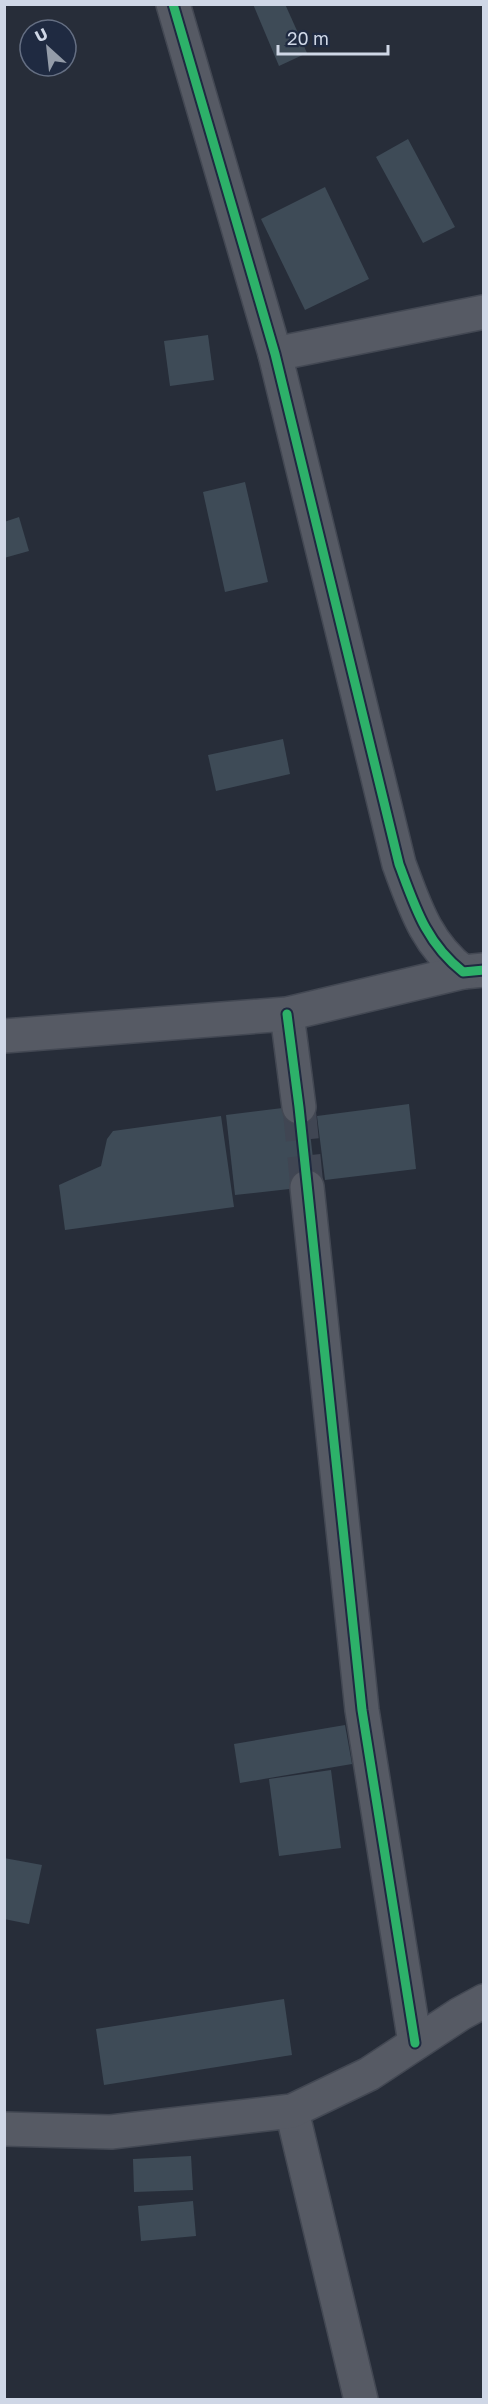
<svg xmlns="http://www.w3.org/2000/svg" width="488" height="2404" font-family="'Golos Text',sans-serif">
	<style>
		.building { fill: #3e4b57 }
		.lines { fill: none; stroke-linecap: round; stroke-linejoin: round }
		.minor-tunnel { stroke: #404653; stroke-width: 33; stroke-dasharray: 33 16; stroke-linecap: butt }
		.minor-casing { stroke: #434853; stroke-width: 36 }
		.minor { stroke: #565a64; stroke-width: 33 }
		.cycleway-casing { stroke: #1f2a41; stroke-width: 13 }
		.cycleway { stroke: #2db169; stroke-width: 9 }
	</style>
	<rect width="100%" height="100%" fill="#272d39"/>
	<!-- building -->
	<g class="building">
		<path d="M 253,4 L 285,4 L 307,53 L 279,66 Z"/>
		<path d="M 408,139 L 455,227 L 423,243 L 376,157 Z"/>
		<path d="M 325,187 L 369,279 L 305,310 L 261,219 Z"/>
		<path d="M 208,335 L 214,380 L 170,386 L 164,341 Z"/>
		<path d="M 245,482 L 268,582 L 225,592 L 203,492 Z"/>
		<path d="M 19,517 L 29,551 L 4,558 L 4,522 Z"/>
		<path d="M 283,739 L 290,774 L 216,791 L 208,755 Z"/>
		<path d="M 409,1104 L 416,1169 L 325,1180 L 317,1116 Z"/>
		<path d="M 307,1105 L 316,1186 L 235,1195 L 226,1115 Z"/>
		<path d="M 221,1116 L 234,1207 L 65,1230 L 59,1185 L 101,1166 L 107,1139 L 113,1131 Z"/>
		<path d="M 345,1725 L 352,1764 L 240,1783 L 234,1744 Z"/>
		<path d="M 331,1770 L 341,1848 L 279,1856 L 269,1779 Z"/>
		<path d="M 4,1858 L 42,1865 L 29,1924 L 4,1919 Z"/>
		<path d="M 284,1999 L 292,2055 L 104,2085 L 96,2029 Z"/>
		<path d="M 191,2156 L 193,2190 L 134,2192 L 133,2159 Z"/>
		<path d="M 193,2201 L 196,2236 L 141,2241 L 138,2206 Z"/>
	</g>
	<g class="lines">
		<!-- minor-tunnel -->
		<path class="minor-tunnel" d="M 299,1107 L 307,1187"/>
		<!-- minor casing -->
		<g class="minor-casing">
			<g id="minor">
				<path d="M 173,4 L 275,354 L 399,864 C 415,907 426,943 463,972 L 484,970"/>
				<path d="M 275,354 L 484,312"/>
				<path d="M 287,1014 L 299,1107"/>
				<path d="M 4,1036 L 287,1014 L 463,972"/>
				<path d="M 307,1187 L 362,1710 L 415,2043"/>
				<path d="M 292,2111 L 361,2400"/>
				<path d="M 4,2129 L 111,2132 L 292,2111 L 369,2074 L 460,2014 L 484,2001"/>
			</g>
		</g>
		<!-- minor -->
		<use href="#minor" class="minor"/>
		<!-- cycleway casing -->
		<g class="cycleway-casing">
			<g id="cycleway">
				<path d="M 173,4 L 275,354 L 399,864 C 415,907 426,943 463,972 L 484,970"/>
				<path d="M 287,1014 L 299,1107 L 362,1710 L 415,2043"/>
			</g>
		</g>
		<!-- cycleway -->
		<use href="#cycleway" class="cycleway"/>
	</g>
	<!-- border -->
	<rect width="488" height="2404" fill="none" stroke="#cfd7e6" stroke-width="12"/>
	<!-- north arrow -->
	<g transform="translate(48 48) rotate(333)"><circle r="28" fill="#1f2a41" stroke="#656f83" stroke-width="1.5"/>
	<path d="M0-4.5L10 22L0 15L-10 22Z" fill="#949ca9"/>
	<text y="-9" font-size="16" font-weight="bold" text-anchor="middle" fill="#cfd7e6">U</text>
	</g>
	<!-- scale -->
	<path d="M278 45v9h110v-9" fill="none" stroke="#cfd7e6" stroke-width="3"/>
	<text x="287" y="45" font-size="18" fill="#cfd7e6" stroke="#1f2a41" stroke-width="4.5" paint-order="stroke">20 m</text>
</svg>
